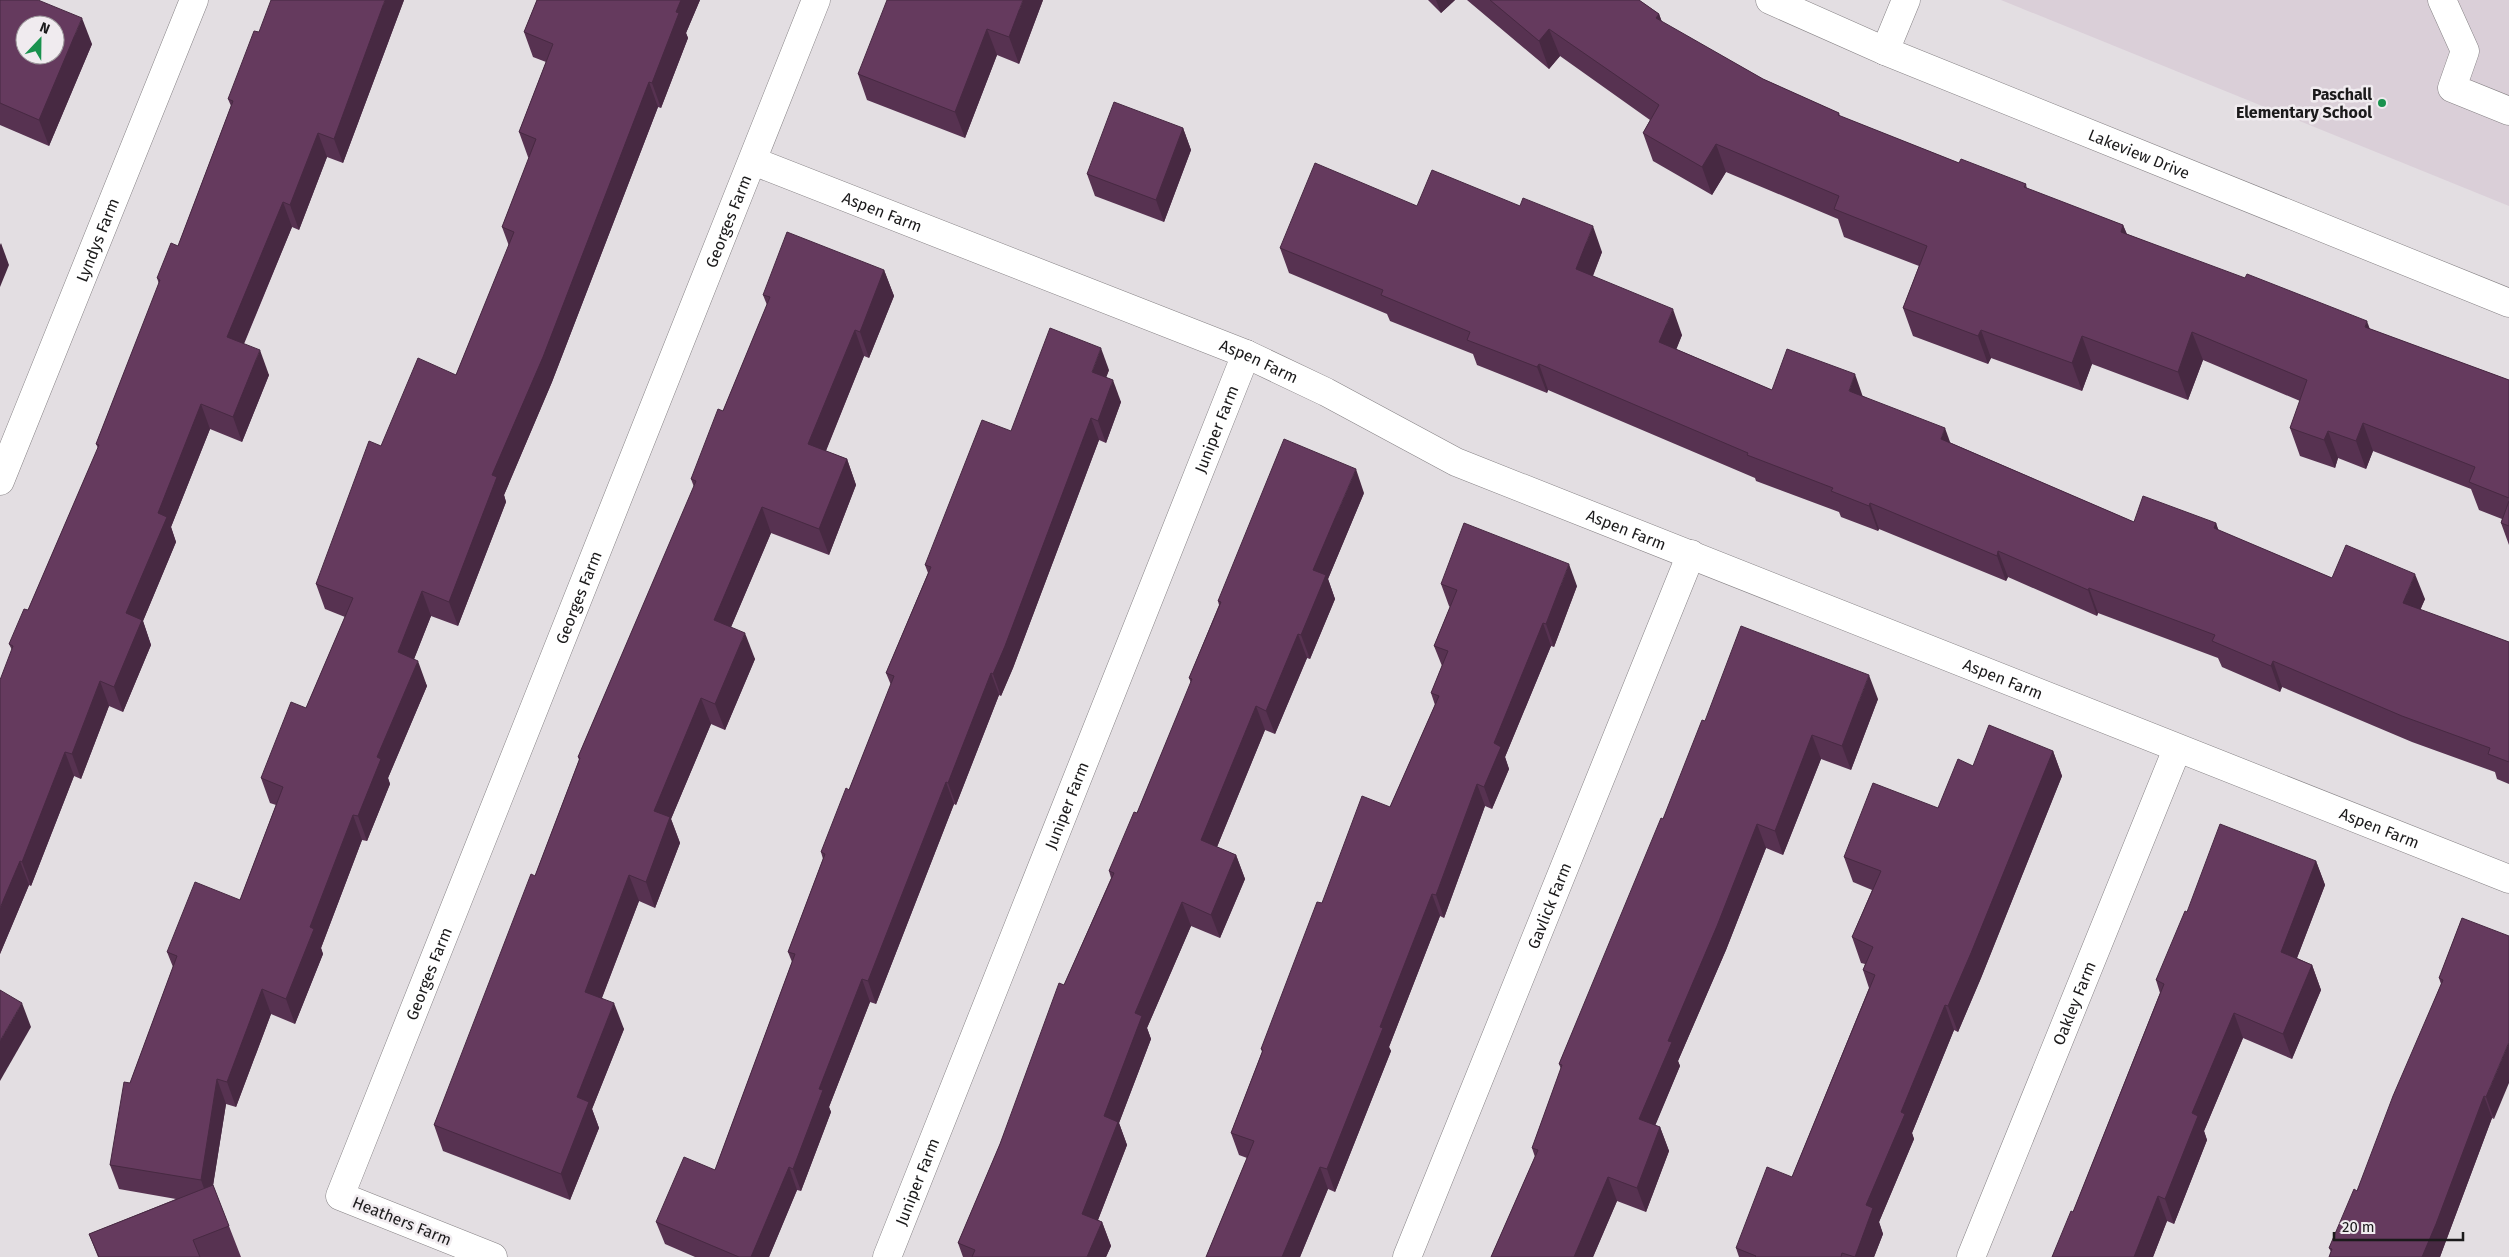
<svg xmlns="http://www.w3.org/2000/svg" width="2509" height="1257" font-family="'Fira Sans',sans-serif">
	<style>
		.built { fill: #dacfd8 }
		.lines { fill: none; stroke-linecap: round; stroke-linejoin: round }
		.minor-casing { stroke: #868285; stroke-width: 29 }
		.minor { stroke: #fff; stroke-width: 28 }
		.wall { fill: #573251 }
		.shaded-wall { fill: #472942 }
		.building { fill: #653a5e; stroke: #472942; fill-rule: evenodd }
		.poi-dot { fill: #19924e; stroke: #f0ebef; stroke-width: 2 }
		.labels { text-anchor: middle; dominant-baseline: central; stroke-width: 5; stroke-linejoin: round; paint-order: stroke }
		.poi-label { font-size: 16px; font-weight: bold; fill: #1b1a1b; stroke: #f0ebef; text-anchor: end }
		.street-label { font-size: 16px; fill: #1b1a1b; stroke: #f0ebef }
	</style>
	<rect width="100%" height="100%" fill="#e3dee2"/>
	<!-- built -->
	<path class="built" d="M 2001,0 L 2509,0 L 2509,206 Z"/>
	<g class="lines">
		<!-- minor casing -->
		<g class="minor-casing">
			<g id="minor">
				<path id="s1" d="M 1770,0 L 1885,51 L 2509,303"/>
				<path d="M 2442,0 L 2465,51 L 2452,88 L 2509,111"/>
				<path d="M 1885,51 L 1906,0"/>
				<path id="s2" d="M 753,161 L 1246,354 L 1326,392 L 1456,462 L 2509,879"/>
				<path id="s3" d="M 0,481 L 194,0"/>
				<path id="s4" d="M 493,1257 L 340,1196 L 816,0"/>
				<path id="s5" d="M 887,1257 L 1246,354"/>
				<path id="s6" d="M 1407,1257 L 1691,554"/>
				<path id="s7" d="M 1971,1257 L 2177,749"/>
			</g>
		</g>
		<!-- minor -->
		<use href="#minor" class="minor"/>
	</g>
	<!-- wall -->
	<g class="wall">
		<path d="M 0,0 L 92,44 L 49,146 L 0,125 Z"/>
		<path d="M 404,0 L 343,163 L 327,157 L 299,230 L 292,227 L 244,344 L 269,375 L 242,442 L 210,429 L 171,527 L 176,542 L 143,621 L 151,645 L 123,712 L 109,706 L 81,779 L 74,776 L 31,886 L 29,885 L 0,954 L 12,650 L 9,644 L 28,610 L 98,448 L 96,444 L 159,284 L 157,278 L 178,246 L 231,106 L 228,99 L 259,32 Z"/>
		<path d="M 537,0 L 700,0 L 686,33 L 688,38 L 661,108 L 658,107 L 552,382 L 504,495 L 506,502 L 458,626 L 431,616 L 414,659 L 427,686 L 388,778 L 390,784 L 367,841 L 362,840 L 321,948 L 323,954 L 295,1024 L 271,1014 L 236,1107 L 226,1104 L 213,1185 L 241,1257 L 98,1257 L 89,1234 L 176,1199 L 119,1189 L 110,1165 L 130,1083 L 173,967 L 167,952 L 240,900 L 276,805 L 270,803 L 261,778 L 306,708 L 345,617 L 325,609 L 316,584 L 381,446 L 456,375 L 509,246 L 502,227 L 529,158 L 528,157 L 519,132 L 546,62 L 533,57 L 524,32 Z"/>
		<path d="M 1043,0 L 1019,64 L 997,55 L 965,138 L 867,100 L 858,74 Z"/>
		<path d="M 1428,0 L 1455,0 L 1441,13 Z"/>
		<path d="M 1467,0 L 1639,0 L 1659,14 L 1662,22 L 1763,79 L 1839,113 L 1840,116 L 1959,163 L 2026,184 L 2027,189 L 2123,225 L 2127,234 L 2370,329 L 2509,380 L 2509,545 L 2501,523 L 2502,519 L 2479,510 L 2471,489 L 2373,451 L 2366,469 L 2338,458 L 2335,468 L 2300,456 L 2290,428 L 2300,401 L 2203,360 L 2188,400 L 2092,364 L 2082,391 L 1991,358 L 1988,364 L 1913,336 L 1903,308 L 1919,266 L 1844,237 L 1838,219 L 1726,172 L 1712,195 L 1653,161 L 1643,133 L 1650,120 L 1560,56 L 1549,69 Z"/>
		<path d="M 1183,128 L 1191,150 L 1164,222 L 1095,196 L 1087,174 Z"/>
		<path d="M 1417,206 L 1520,206 L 1602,252 L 1593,276 L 1682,335 L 1676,349 L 1772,390 L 1863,396 L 1951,443 L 2134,522 L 2216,523 L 2218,530 L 2332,578 L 2425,599 L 2420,610 L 2509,642 L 2509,784 L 2497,779 L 2495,772 L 2412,742 L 2282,687 L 2280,692 L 2222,667 L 2218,658 L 2098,613 L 2097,616 L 2008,577 L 2006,581 L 1879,529 L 1878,531 L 1841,517 L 1839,512 L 1756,481 L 1755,478 L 1548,390 L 1547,393 L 1477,365 L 1473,354 L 1390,321 L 1387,314 L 1289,273 L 1280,248 Z"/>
		<path d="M 884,270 L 894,296 L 869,358 L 864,356 L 826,451 L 847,459 L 856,485 L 829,555 L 771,533 L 731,627 L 755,659 L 725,730 L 711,724 L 671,819 L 680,843 L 655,908 L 639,901 L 602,998 L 624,1029 L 592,1109 L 599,1128 L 570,1200 L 443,1151 L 434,1125 L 535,876 L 579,760 L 578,757 L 694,487 L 691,479 L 723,411 L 767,305 L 763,295 Z"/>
		<path d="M 1109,370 L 1106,377 L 1121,402 L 1106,443 L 1099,440 L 1013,668 L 1001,696 L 999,695 L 956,805 L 954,804 L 876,1004 L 870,1002 L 829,1107 L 831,1112 L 801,1191 L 797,1190 L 769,1257 L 695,1257 L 665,1244 L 656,1222 L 715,1170 L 792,962 L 788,952 L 823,859 L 821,852 L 849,790 L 891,685 L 886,673 L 928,573 L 925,565 L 1011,431 Z"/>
		<path d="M 1364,493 L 1328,579 L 1335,599 L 1310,659 L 1307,658 L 1275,734 L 1265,730 L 1217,847 L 1236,855 L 1245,879 L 1220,938 L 1191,926 L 1147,1028 L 1151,1039 L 1119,1123 L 1127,1145 L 1098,1220 L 1102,1222 L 1111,1246 L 1106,1257 L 963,1257 L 958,1243 L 1000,1144 L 1064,985 L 1111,878 L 1109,871 L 1137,813 L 1191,683 L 1189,678 L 1219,605 L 1218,601 Z"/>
		<path d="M 1441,584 L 1577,586 L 1554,647 L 1551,646 L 1505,757 L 1509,769 L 1492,809 L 1485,806 L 1444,918 L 1440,916 L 1389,1047 L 1391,1051 L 1335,1192 L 1328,1189 L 1300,1257 L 1206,1257 L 1247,1158 L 1239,1155 L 1231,1133 L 1262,1052 L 1261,1049 L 1322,903 L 1390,807 L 1435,705 L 1431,693 L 1442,666 L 1434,646 L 1450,607 L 1449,606 Z"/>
		<path d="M 1878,699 L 1851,770 L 1821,759 L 1783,855 L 1766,848 L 1726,950 L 1678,1061 L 1680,1066 L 1655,1125 L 1660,1127 L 1669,1151 L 1646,1212 L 1617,1201 L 1593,1257 L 1491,1257 L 1535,1157 L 1532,1148 L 1561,1069 L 1559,1064 L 1705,721 Z"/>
		<path d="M 2053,751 L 2062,776 L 1981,978 L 1958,1032 L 1954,1030 L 1912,1133 L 1914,1139 L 1879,1222 L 1883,1234 L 1874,1257 L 1739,1257 L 1736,1248 L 1792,1177 L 1869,988 L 1863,970 L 1865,964 L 1861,963 L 1852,937 L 1872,890 L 1853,882 L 1844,857 L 1938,808 L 1973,766 Z"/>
		<path d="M 2316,861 L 2325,885 L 2297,958 L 2312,965 L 2321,990 L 2292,1059 L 2243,1038 L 2204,1131 L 2207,1140 L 2174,1224 L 2167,1221 L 2153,1257 L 2052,1257 L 2073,1212 L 2160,993 L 2156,980 L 2187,912 Z"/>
		<path d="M 2462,918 L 2494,1119 L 2492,1118 L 2440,1257 L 2329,1257 L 2331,1252 L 2329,1248 L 2357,1191 L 2441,984 L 2439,978 Z"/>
	</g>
	<!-- shaded-wall -->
	<g class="shaded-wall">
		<path d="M 385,0 L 404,0 L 343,163 L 334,139 Z"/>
		<path d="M 681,0 L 700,0 L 686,33 L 688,38 L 661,108 L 652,83 L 676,12 Z"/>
		<path d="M 1023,0 L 1043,0 L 1019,64 L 1009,37 Z"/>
		<path d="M 1436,0 L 1455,0 L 1441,13 Z"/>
		<path d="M 1659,14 L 1669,42 L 1656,18 Z"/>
		<path d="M 82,18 L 92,44 L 49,146 L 39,120 Z"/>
		<path d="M 987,29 L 997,55 L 965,138 L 955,112 Z"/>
		<path d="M 1549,29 L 1560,56 L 1549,69 L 1539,41 Z"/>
		<path d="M 649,82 L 658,107 L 552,382 L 504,495 L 506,502 L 458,626 L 449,602 L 492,475 Z"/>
		<path d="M 1183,128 L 1191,150 L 1164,222 L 1156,200 Z"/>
		<path d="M 318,133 L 327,157 L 299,230 L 290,205 Z"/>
		<path d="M 1716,144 L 1726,172 L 1712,195 L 1702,167 Z"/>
		<path d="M 283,202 L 292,227 L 236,362 L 227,337 Z"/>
		<path d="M 2123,225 L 2134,253 L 2121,232 Z"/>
		<path d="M 1593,226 L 1602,252 L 1585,295 L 1576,269 Z"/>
		<path d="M 1,243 L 9,265 L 0,287 L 0,245 Z"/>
		<path d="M 884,270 L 894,296 L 869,358 L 860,332 Z"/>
		<path d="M 1673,309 L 1682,335 L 1669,368 L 1659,342 Z"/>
		<path d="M 2367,321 L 2377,349 L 2365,327 Z"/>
		<path d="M 855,330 L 864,356 L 818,470 L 808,444 Z"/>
		<path d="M 1981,330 L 1991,358 L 1988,364 L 1978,336 Z"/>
		<path d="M 2192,332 L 2203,360 L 2188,400 L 2178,372 Z"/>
		<path d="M 2082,336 L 2092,364 L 2082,391 L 2072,363 Z"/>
		<path d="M 1101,348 L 1109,370 L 1100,394 L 1092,372 Z"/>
		<path d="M 260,350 L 269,375 L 242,442 L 233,417 Z"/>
		<path d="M 1539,364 L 1548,390 L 1547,393 L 1537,367 Z"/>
		<path d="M 1855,374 L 1864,400 L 1849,391 Z"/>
		<path d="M 1113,380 L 1121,402 L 1106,443 L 1098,421 Z"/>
		<path d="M 201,404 L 210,429 L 171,527 L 176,542 L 143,621 L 151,645 L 123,712 L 114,687 L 126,613 L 158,513 Z"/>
		<path d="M 1091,418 L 1099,440 L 1013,668 L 1001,696 L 993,674 Z"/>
		<path d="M 2363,423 L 2373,451 L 2366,469 L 2356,441 Z"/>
		<path d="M 1945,428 L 1954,453 L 1941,439 Z"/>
		<path d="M 2328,431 L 2338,458 L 2335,468 L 2324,440 Z"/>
		<path d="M 847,459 L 856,485 L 829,555 L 819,529 Z"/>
		<path d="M 1356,469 L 1364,493 L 1328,579 L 1335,599 L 1310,659 L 1301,635 L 1313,570 Z"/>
		<path d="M 1870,503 L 1879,529 L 1878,531 L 1869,506 Z"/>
		<path d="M 762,507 L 771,533 L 723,646 L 714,620 Z"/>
		<path d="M 2216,523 L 2225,549 L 2214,528 Z"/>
		<path d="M 1998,551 L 2008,577 L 2006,581 L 1997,556 Z"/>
		<path d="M 1569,564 L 1577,586 L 1554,647 L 1546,624 Z"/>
		<path d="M 2415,574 L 2425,599 L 2412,629 L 2403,603 Z"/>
		<path d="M 2089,588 L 2098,613 L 2097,616 L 2088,590 Z"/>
		<path d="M 422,591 L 431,616 L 407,677 L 398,652 Z"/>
		<path d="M 1543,623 L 1551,646 L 1505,757 L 1509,769 L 1492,809 L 1484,787 L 1494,743 Z"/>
		<path d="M 745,633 L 755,659 L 725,730 L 715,704 Z"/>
		<path d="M 1298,634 L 1307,658 L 1275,734 L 1266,711 Z"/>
		<path d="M 418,661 L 427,686 L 388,778 L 390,784 L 367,841 L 358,816 L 377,757 Z"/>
		<path d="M 2273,661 L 2282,687 L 2280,692 L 2271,666 Z"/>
		<path d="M 991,673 L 999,695 L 956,805 L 948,783 Z"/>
		<path d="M 1869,675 L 1878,699 L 1851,770 L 1842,746 Z"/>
		<path d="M 100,681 L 109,706 L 81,779 L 72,754 Z"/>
		<path d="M 701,698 L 711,724 L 671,819 L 680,843 L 655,908 L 646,882 L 654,811 Z"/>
		<path d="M 1256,706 L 1265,730 L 1210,864 L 1201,840 Z"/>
		<path d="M 1812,735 L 1821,759 L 1783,855 L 1775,831 Z"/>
		<path d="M 2053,751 L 2062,776 L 1981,978 L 1958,1032 L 1948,1006 Z"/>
		<path d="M 65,752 L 74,776 L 31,886 L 22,862 Z"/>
		<path d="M 946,782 L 954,804 L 876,1004 L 868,981 Z"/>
		<path d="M 1477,784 L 1485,806 L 1444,918 L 1436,895 Z"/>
		<path d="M 353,815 L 362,840 L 321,948 L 323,954 L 295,1024 L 286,999 L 310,927 Z"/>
		<path d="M 1757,824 L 1766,848 L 1726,950 L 1678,1061 L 1680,1066 L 1648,1143 L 1639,1119 L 1668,1041 Z"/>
		<path d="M 1236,855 L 1245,879 L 1220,938 L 1211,915 Z"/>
		<path d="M 20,861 L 29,885 L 0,954 L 0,908 Z"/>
		<path d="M 2316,861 L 2325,885 L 2290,976 L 2281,952 Z"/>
		<path d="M 629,875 L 639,901 L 594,1018 L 585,992 Z"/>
		<path d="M 1432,894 L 1440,916 L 1389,1047 L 1391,1051 L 1335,1192 L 1327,1169 L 1380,1027 Z"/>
		<path d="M 1182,902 L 1191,926 L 1147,1028 L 1151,1039 L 1119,1123 L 1127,1145 L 1091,1238 L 1082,1214 L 1104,1116 L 1135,1013 Z"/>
		<path d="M 2312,965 L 2321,990 L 2292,1059 L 2283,1034 Z"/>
		<path d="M 862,979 L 870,1002 L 829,1107 L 831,1112 L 801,1191 L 793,1169 L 819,1089 Z"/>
		<path d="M 262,989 L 271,1014 L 236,1107 L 227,1082 Z"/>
		<path d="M 22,1003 L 31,1027 L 0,1081 L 0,1041 Z"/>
		<path d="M 614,1003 L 624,1029 L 592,1109 L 599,1128 L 570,1200 L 561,1174 L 577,1097 Z"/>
		<path d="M 1945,1005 L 1954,1030 L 1912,1133 L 1914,1139 L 1879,1222 L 1883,1234 L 1874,1257 L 1855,1257 L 1866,1205 L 1901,1112 Z"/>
		<path d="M 2234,1013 L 2243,1038 L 2204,1131 L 2207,1140 L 2174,1224 L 2165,1199 L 2192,1113 Z"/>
		<path d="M 2509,1042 L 2509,1083 L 2494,1119 L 2486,1097 Z"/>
		<path d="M 217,1079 L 226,1104 L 210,1205 L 201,1180 Z"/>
		<path d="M 2484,1096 L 2492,1118 L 2444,1246 L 2440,1257 L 2422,1257 Z"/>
		<path d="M 1660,1127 L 1669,1151 L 1646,1212 L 1637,1188 Z"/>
		<path d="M 789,1167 L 797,1190 L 769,1257 L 751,1257 Z"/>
		<path d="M 1320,1167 L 1328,1189 L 1300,1257 L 1282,1257 Z"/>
		<path d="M 1608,1177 L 1617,1201 L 1593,1257 L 1574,1257 Z"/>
		<path d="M 2158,1196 L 2167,1221 L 2153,1257 L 2134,1257 Z"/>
		<path d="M 1102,1222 L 1111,1246 L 1106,1257 L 1087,1257 Z"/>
	</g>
	<!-- building -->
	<g class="building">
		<path d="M 0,0 L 38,0 L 82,18 L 39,120 L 0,103 ZM 25,25 L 55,25 L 55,55 L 25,55 Z"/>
		<path d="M 271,0 L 385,0 L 334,139 L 318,133 L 290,205 L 283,202 L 227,337 L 260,350 L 233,417 L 201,404 L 158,513 L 167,517 L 126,613 L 142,620 L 114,687 L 100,681 L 72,754 L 65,752 L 22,862 L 20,861 L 0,908 L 0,680 L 13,646 L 9,644 L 24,609 L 28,610 L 99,445 L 96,444 L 160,280 L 157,278 L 171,243 L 178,246 L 233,101 L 228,99 L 254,31 L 259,32 Z"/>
		<path d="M 537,0 L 681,0 L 676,12 L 679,13 L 652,83 L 649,82 L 543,357 L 492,475 L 497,477 L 449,602 L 422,591 L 398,652 L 418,661 L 377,757 L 381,759 L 358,816 L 353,815 L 310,927 L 314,929 L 286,999 L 262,989 L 227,1082 L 217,1079 L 201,1180 L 110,1165 L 124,1082 L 130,1083 L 177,956 L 167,952 L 195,882 L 240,900 L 283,787 L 261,778 L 291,702 L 306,708 L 353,598 L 316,584 L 369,441 L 381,446 L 418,358 L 456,375 L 514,232 L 502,227 L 536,139 L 519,132 L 553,44 L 524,32 Z"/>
		<path d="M 887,0 L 1023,0 L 1009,37 L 987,29 L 955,112 L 858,74 Z"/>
		<path d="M 1490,0 L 1639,0 L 1659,14 L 1656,18 L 1763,79 L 1839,113 L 1838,115 L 1959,163 L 1961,159 L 2026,184 L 2024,187 L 2123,225 L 2121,232 L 2245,278 L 2247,274 L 2367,321 L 2365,327 L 2509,380 L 2509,498 L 2469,482 L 2475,467 L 2363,423 L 2356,441 L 2328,431 L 2324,440 L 2290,428 L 2307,380 L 2192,332 L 2178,372 L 2082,336 L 2072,363 L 1981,330 L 1978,336 L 1903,308 L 1927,246 L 1834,209 L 1839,196 L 1716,144 L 1702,167 L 1643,133 L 1659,105 L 1549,29 L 1539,41 Z"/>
		<path d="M 1114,102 L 1183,128 L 1156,200 L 1087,174 Z"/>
		<path d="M 1315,163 L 1417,206 L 1432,170 L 1520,206 L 1523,198 L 1593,226 L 1576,269 L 1673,309 L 1659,342 L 1772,390 L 1787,349 L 1855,374 L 1849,391 L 1945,428 L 1941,439 L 2134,522 L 2143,496 L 2216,523 L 2214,528 L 2332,578 L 2346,545 L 2415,574 L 2403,603 L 2509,642 L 2509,762 L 2488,754 L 2490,748 L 2402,716 L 2273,661 L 2271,666 L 2212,641 L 2215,635 L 2089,588 L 2088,590 L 1998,551 L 1997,556 L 1870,503 L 1869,506 L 1831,491 L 1833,488 L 1747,455 L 1748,453 L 1539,364 L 1537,367 L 1467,340 L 1470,332 L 1381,295 L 1383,290 L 1280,248 Z"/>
		<path d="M 787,232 L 884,270 L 860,332 L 855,330 L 808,444 L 847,459 L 819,529 L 762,507 L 714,620 L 745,633 L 715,704 L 701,698 L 654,811 L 670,817 L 646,882 L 629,875 L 585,992 L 614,1003 L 577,1097 L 589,1102 L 561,1174 L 434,1125 L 531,874 L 535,876 L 580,758 L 578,757 L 696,481 L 691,479 L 718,409 L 723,411 L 770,297 L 763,295 Z"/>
		<path d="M 1050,328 L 1101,348 L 1092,372 L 1113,380 L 1098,421 L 1091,418 L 1005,646 L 993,674 L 991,673 L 948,783 L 946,782 L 868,981 L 862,979 L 819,1089 L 823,1090 L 793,1169 L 789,1167 L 751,1257 L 739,1257 L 656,1222 L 684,1157 L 715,1170 L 795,954 L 788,952 L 825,854 L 821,852 L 846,788 L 849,790 L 894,676 L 886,673 L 931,567 L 925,565 L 982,420 L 1011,431 Z"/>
		<path d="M 1284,439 L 1356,469 L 1313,570 L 1326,575 L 1301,635 L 1298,634 L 1266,711 L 1256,706 L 1201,840 L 1236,855 L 1211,915 L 1182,902 L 1135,1013 L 1142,1016 L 1104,1116 L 1118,1122 L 1082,1214 L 1102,1222 L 1087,1257 L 972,1257 L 975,1250 L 958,1243 L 1000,1144 L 1059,983 L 1064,985 L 1114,873 L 1109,871 L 1134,812 L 1137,813 L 1192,679 L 1189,678 L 1221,602 L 1218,601 Z"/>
		<path d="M 2509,501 L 2509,526 L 2501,523 Z"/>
		<path d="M 1464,523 L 1569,564 L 1546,624 L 1543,623 L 1494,743 L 1501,747 L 1484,787 L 1477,784 L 1436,895 L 1432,894 L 1380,1027 L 1383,1028 L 1327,1169 L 1320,1167 L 1282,1257 L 1206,1257 L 1254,1141 L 1231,1133 L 1263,1050 L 1261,1049 L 1317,902 L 1322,903 L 1362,796 L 1390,807 L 1439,696 L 1431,693 L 1448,651 L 1434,646 L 1457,590 L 1441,584 Z"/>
		<path d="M 1741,626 L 1869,675 L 1842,746 L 1812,735 L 1775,831 L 1757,824 L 1717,926 L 1668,1041 L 1672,1042 L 1639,1119 L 1660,1127 L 1637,1188 L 1608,1177 L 1574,1257 L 1491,1257 L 1538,1150 L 1532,1148 L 1562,1065 L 1559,1064 L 1661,818 L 1663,819 L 1702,720 L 1705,721 Z"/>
		<path d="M 1989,725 L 2053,751 L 1971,953 L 1948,1006 L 1945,1005 L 1901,1112 L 1905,1114 L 1866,1205 L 1873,1208 L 1855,1257 L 1842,1253 L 1841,1257 L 1755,1257 L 1756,1256 L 1736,1248 L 1767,1167 L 1792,1177 L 1875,975 L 1863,970 L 1873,947 L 1852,937 L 1881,871 L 1844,857 L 1873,783 L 1938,808 L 1958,759 L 1973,766 Z"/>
		<path d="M 2220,824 L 2316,861 L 2281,952 L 2312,965 L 2283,1034 L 2234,1013 L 2192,1113 L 2198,1116 L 2165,1199 L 2158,1196 L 2134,1257 L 2052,1257 L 2071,1211 L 2073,1212 L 2164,984 L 2156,980 L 2185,911 L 2187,912 Z"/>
		<path d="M 2462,918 L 2509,936 L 2509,1042 L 2486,1097 L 2484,1096 L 2436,1224 L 2422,1257 L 2329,1257 L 2332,1249 L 2329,1248 L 2354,1189 L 2357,1191 L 2393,1096 L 2443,980 L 2439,978 Z"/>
		<path d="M 0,990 L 22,1003 L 0,1041 Z"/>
		<path d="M 213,1185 L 229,1226 L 193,1240 L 200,1257 L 99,1257 L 89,1234 Z"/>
	</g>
	<!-- markers -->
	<circle class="poi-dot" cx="2382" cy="103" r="5"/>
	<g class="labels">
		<!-- poi labels -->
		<g class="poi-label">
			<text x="2372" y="94">Paschall<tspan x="2372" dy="18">Elementary School</tspan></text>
		</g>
		<!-- street labels -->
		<g class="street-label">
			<text stroke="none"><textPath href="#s1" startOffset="400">Lakeview Drive</textPath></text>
			<text stroke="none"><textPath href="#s2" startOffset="139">Aspen Farm</textPath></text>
			<text stroke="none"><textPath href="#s4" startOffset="1214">Georges Farm</textPath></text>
			<text stroke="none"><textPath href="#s3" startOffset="260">Lyndys Farm</textPath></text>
			<text stroke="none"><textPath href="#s2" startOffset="544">Aspen Farm</textPath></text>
			<text stroke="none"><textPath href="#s5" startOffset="891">Juniper Farm</textPath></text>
			<text stroke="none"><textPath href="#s2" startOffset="949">Aspen Farm</textPath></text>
			<text stroke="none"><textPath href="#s4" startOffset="809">Georges Farm</textPath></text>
			<text stroke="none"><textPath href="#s2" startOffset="1354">Aspen Farm</textPath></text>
			<text stroke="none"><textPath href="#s5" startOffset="486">Juniper Farm</textPath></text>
			<text stroke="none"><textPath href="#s2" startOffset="1759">Aspen Farm</textPath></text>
			<text stroke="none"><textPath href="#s6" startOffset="379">Gavlick Farm</textPath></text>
			<text stroke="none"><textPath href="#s4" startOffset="404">Georges Farm</textPath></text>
			<text stroke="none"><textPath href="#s7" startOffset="274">Oakley Farm</textPath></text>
			<text stroke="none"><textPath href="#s5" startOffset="81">Juniper Farm</textPath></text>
			<text transform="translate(402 1221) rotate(22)">Heathers Farm</text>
		</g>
	</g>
	<!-- north arrow -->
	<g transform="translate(40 40) rotate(22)"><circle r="24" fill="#f0ebef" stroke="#9b979a"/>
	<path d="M0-4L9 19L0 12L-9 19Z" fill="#19924e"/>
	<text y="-8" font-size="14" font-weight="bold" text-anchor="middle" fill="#1b1a1b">N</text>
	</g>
	<!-- scale -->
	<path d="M2334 1232v8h129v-8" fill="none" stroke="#1b1a1b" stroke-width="2.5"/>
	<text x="2342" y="1232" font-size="15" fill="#1b1a1b" stroke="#f0ebef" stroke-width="4" paint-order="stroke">20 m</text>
</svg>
